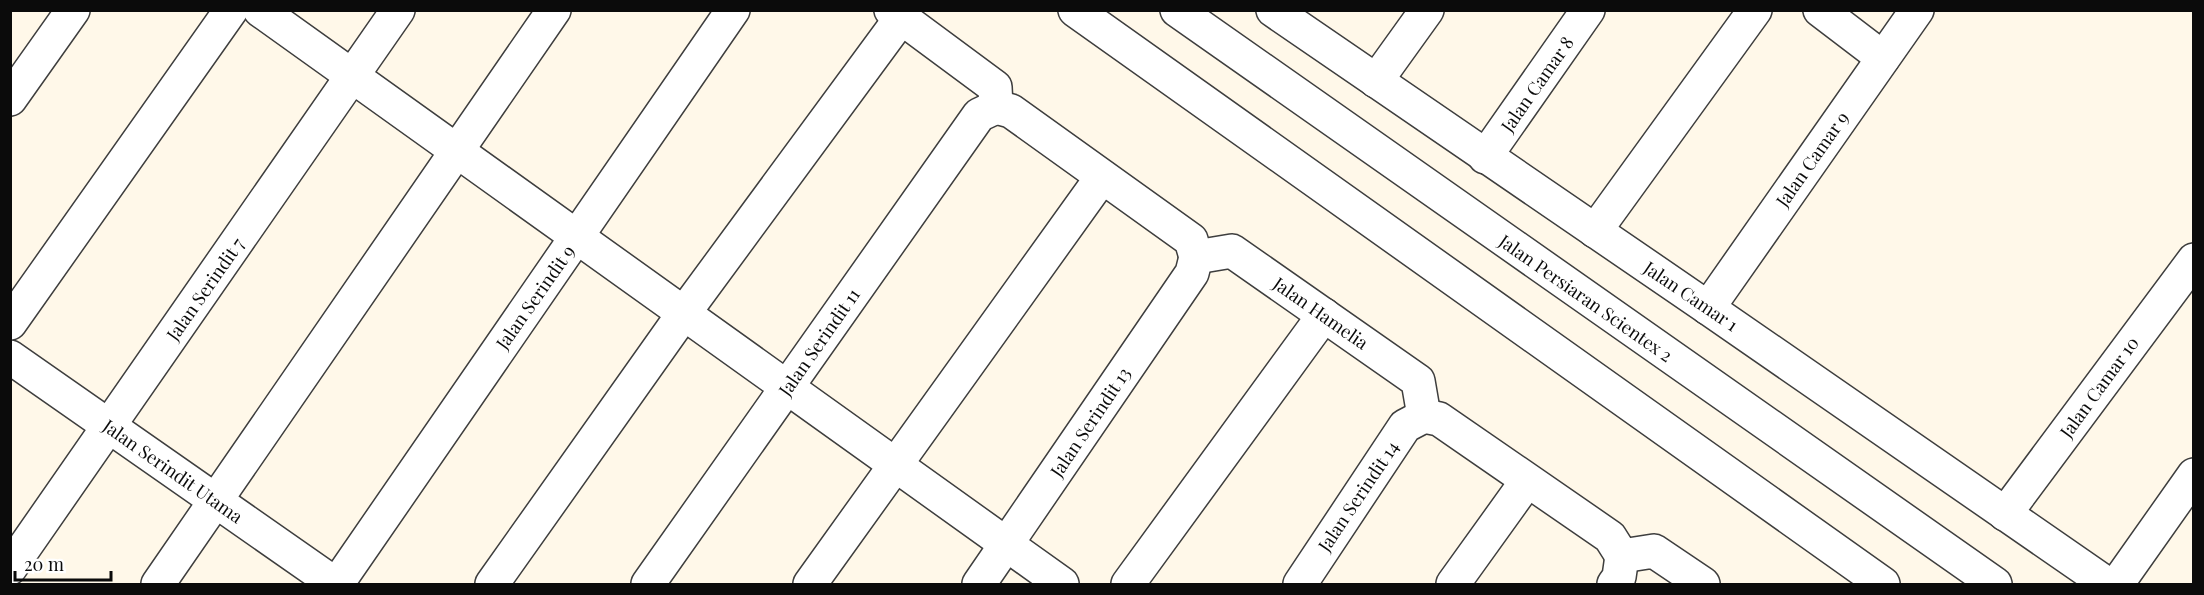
<svg xmlns="http://www.w3.org/2000/svg" width="2204" height="595" font-family="'Playfair Display',serif">
	<style>
		.lines { fill: none; stroke-linecap: round; stroke-linejoin: round }
		.minor-casing { stroke: #3e3e3e; stroke-width: 36 }
		.minor { stroke: #fff; stroke-width: 33 }
		.labels { text-anchor: middle; dominant-baseline: central; stroke-width: 6; stroke-linejoin: round; paint-order: stroke }
		.street-label { font-size: 18px; fill: #0b0b0b; stroke: #fff }
	</style>
	<rect width="100%" height="100%" fill="#fff8e9"/>
	<g class="lines">
		<!-- minor casing -->
		<g class="minor-casing">
			<g id="minor">
				<path d="M 260,10 L 1062,584"/>
				<path d="M 891,10 L 995,87 L 996,107"/>
				<path d="M 1075,10 L 1883,584"/>
				<path d="M 1177,10 L 1995,584"/>
				<path d="M 1273,10 L 1708,308 L 2107,584"/>
				<path d="M 1820,10 L 1883,58"/>
				<path d="M 1376,81 L 1427,10"/>
				<path d="M 10,99 L 73,10"/>
				<path d="M 996,107 L 1011,111 L 1191,240 L 1196,257"/>
				<path d="M 1485,157 L 1588,10"/>
				<path d="M 1595,231 L 1755,10"/>
				<path d="M 1196,257 L 1232,251 L 1418,381 L 1424,416"/>
				<path d="M 1708,308 L 1917,10"/>
				<path d="M 10,323 L 231,10"/>
				<path d="M 10,357 L 335,584"/>
				<path d="M 1424,416 L 1439,419 L 1610,537 L 1622,556"/>
				<path d="M 2005,514 L 2194,260"/>
				<path d="M 1622,556 L 1654,551 L 1703,584"/>
				<path d="M 10,568 L 398,10"/>
				<path d="M 158,584 L 554,10"/>
				<path d="M 337,584 L 733,10"/>
				<path d="M 492,584 L 684,313 L 901,18"/>
				<path d="M 648,584 L 979,115 L 996,107"/>
				<path d="M 810,584 L 1102,177"/>
				<path d="M 979,584 L 1192,273 L 1196,257"/>
				<path d="M 1128,584 L 1324,315"/>
				<path d="M 1300,584 L 1405,426 L 1424,416"/>
				<path d="M 1453,584 L 1527,481"/>
				<path d="M 1614,584 L 1619,577 L 1622,556"/>
				<path d="M 2117,584 L 2194,475"/>
			</g>
		</g>
		<!-- minor -->
		<use href="#minor" class="minor"/>
	</g>
	<g class="labels">
		<!-- street labels -->
		<g class="street-label">
			<text transform="translate(1537 84) rotate(-55)">Jalan Camar 8</text>
			<text transform="translate(1812 159) rotate(-55)">Jalan Camar 9</text>
			<text transform="translate(205 289) rotate(-55)">Jalan Serindit 7</text>
			<text transform="translate(1691 296) rotate(34)">Jalan Camar 1</text>
			<text transform="translate(535 297) rotate(-55)">Jalan Serindit 9</text>
			<text transform="translate(1586 298) rotate(35)">Jalan Persiaran Scientex 2</text>
			<text transform="translate(1321 313) rotate(35)">Jalan Hamelia</text>
			<text transform="translate(819 342) rotate(-55)">Jalan Serindit 11</text>
			<text transform="translate(2099 387) rotate(-54)">Jalan Camar 10</text>
			<text transform="translate(1090 422) rotate(-56)">Jalan Serindit 13</text>
			<text transform="translate(173 471) rotate(35)">Jalan Serindit Utama</text>
			<text transform="translate(1358 496) rotate(-56)">Jalan Serindit 14</text>
		</g>
	</g>
	<!-- border -->
	<rect width="2204" height="595" fill="none" stroke="#0b0b0b" stroke-width="24"/>
	<!-- scale -->
	<path d="M15 571v9h96v-9" fill="none" stroke="#0b0b0b" stroke-width="3"/>
	<text x="24" y="571" font-size="18" fill="#0b0b0b" stroke="#ffffff" stroke-width="4.5" paint-order="stroke">20 m</text>
</svg>
